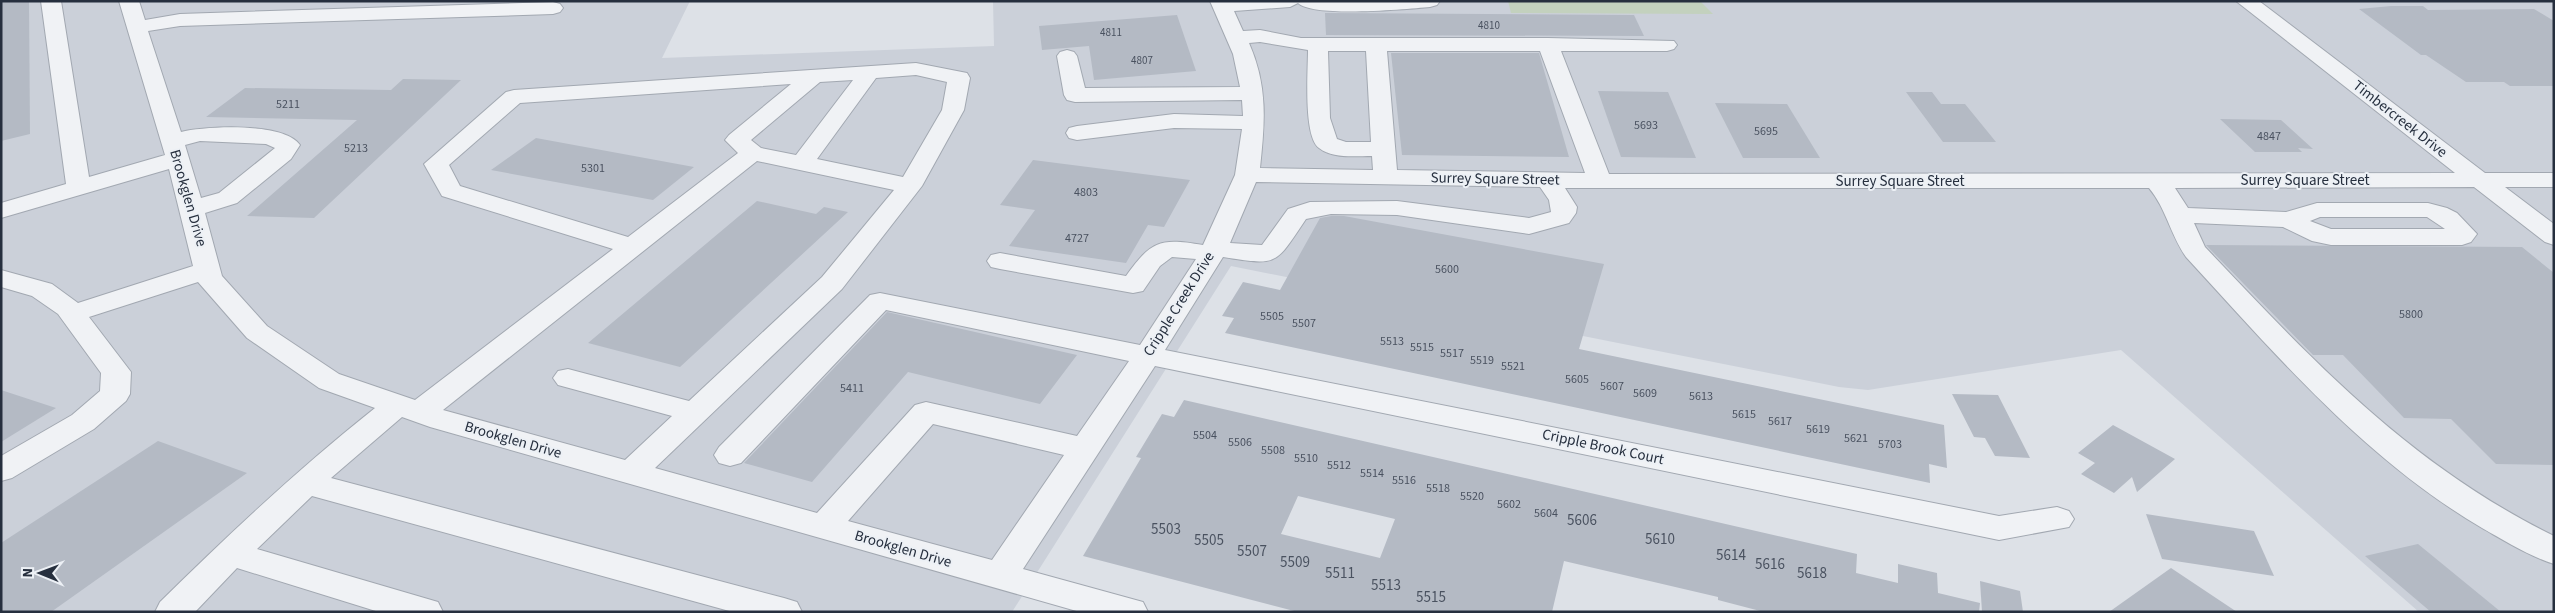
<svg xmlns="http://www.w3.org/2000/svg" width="2555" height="613" font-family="'Source Sans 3',sans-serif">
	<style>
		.built { fill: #cbd0d9 }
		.green { fill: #c3d1be }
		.building { fill: #b4bac4; fill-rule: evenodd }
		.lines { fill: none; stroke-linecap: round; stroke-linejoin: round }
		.minor-casing { stroke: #a2a8b1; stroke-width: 2 }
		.minor { fill: #f0f2f5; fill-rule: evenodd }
		.labels { text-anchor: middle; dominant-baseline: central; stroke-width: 4; stroke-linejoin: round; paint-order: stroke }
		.far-number-label { font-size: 11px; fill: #4a5260 }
		.number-label { font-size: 12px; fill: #4a5260 }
		.street-label { font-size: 15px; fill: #262f3e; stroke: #ecf0f5 }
		.near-number-label { font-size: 15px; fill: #4a5260 }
	</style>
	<rect width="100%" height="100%" fill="#dde1e7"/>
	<!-- built -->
	<path class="built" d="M 1,1 L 690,1 L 662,58 L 994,46 L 993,1 L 2554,1 L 2554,612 L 2419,612 L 2121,350 L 1868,390 L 1839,387 L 1231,266 L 1012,612 L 1,612 Z"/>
	<!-- green -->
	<path class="green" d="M 1508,1 L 1700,1 L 1713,14 L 1511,13 Z"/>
	<!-- building -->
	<g class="building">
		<path d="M 1,1 L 29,1 L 30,134 L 1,141 Z"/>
		<path d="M 2391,6 L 2423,6 L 2428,10 L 2534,9 L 2554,21 L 2554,86 L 2510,86 L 2504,82 L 2466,82 L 2426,55 L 2421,55 L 2359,9 Z"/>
		<path d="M 1325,13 L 1634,15 L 1644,36 L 1326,35 Z"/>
		<path d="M 1177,15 L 1196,71 L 1094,80 L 1089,46 L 1042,50 L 1039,26 Z"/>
		<path d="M 1391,53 L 1539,53 L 1569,157 L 1402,155 Z"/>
		<path d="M 403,79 L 461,80 L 314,218 L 247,216 L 357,120 L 206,117 L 245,88 L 391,90 Z"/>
		<path d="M 1598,91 L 1668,92 L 1696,158 L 1621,157 Z"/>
		<path d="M 1906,92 L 1932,92 L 1941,104 L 1965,104 L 1996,142 L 1943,142 Z"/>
		<path d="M 1715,103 L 1787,104 L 1820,158 L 1743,158 Z"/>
		<path d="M 2220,119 L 2281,120 L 2313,149 L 2298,148 L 2302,152 L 2255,152 Z"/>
		<path d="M 536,138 L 694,167 L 653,200 L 491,170 Z"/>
		<path d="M 1033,160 L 1190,180 L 1164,227 L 1148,225 L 1126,263 L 1009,246 L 1035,210 L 1000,205 Z"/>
		<path d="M 757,201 L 816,214 L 824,207 L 848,212 L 680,367 L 588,343 Z"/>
		<path d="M 1331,216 L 1344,216 L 1604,264 L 1579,349 L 1944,425 L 1947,468 L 1929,464 L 1930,483 L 1225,333 L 1234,318 L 1222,316 L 1243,282 L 1280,290 L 1320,218 Z"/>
		<path d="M 2206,245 L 2522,247 L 2554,273 L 2554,465 L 2496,464 L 2451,419 L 2404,418 L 2343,355 L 2313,355 Z"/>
		<path d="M 887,312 L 1077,355 L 1040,404 L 908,372 L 812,482 L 744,463 Z"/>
		<path d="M 1,390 L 56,408 L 1,442 Z"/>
		<path d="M 1952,394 L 1998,395 L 2030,458 L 1995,456 L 1985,438 L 1974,437 Z"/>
		<path d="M 1184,400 L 1857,554 L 1856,573 L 1898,583 L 1898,564 L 1937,573 L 1938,593 L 1980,603 L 1979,612 L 1764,612 L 1718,600 L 1718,597 L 1564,561 L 1552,612 L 1298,612 L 1083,556 L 1141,458 L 1136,457 L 1162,414 L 1174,417 ZM 1298,496 L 1395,519 L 1380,558 L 1281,534 Z"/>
		<path d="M 2113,425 L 2175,459 L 2137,492 L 2132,477 L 2114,493 L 2081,474 L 2095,463 L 2078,453 Z"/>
		<path d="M 158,441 L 247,473 L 51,612 L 1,612 L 1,543 Z"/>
		<path d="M 2146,514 L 2254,531 L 2274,576 L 2162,559 Z"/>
		<path d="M 2418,544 L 2501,612 L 2431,612 L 2365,556 Z"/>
		<path d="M 2171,568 L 2237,612 L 2109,612 Z"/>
		<path d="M 1980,581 L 2020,591 L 2023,612 L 1982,612 Z"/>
	</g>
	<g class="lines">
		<!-- minor casing -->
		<g class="minor-casing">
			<path id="minor" d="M 41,1 L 61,1 L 89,177 L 165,155 L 119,1 L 139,1 L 145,20 L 180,14 L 553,2 L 560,4 L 563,8 L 560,12 L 553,14 L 180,26 L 148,31 L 181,132 C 206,126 284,122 300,145 L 291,159 L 237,203 L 205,213 L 222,276 L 267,326 L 339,374 L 415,400 L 613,249 L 442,196 L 424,164 L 506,92 L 514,90 L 916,63 L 967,73 L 970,78 L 964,110 L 922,186 L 842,289 L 655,468 L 817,513 L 915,405 L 926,402 L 1077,436 L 1129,361 L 886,310 L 741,463 L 730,466 L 719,463 L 714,455 L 719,447 L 870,295 L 880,293 L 1140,345 L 1196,259 L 1172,257 L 1160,266 L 1143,291 L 1133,293 L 1000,269 L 991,267 L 987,261 L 991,255 L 1000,253 L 1126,276 C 1152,240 1160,238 1203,245 L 1235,175 L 1242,129 L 1174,128 L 1077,140 L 1069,138 L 1066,133 L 1069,128 L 1077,126 L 1174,114 L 1243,116 L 1242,100 L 1075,102 L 1067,100 L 1064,95 L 1057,56 L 1060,52 L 1067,50 L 1074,52 L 1077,56 L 1085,88 L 1240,87 L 1233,54 L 1210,1 L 1440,1 L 1437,5 L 1430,7 C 1406,9 1314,18 1298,3 L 1290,7 L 1234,11 L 1243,31 L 1260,30 L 1301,38 L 1548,38 L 1674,41 L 1677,45 L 1674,49 L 1667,51 L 1561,51 L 1609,174 L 2455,173 L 2236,1 L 2259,1 L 2485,173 L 2554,173 L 2554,187 L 2505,187 L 2554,224 L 2554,245 L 2545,242 L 2474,187 L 2175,188 L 2188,208 L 2286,212 L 2317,203 L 2428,203 L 2447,208 L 2457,213 L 2477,234 L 2471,242 L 2462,245 L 2331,245 L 2312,241 L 2283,227 L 2194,223 L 2205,247 C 2313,361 2410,465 2554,536 L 2554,564 C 2529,556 2505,541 2482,528 C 2365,459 2276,355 2186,257 C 2170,234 2166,208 2149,188 L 1565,188 L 1577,207 L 1576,213 L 1569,223 L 1529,234 L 1397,215 L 1331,214 L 1306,219 C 1275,265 1279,266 1223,257 L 1165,350 L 1999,516 L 2057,507 L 2069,511 L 2074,519 L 2069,527 L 1999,540 L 1155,366 L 1023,569 L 1143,602 L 1148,612 L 1080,612 L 430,427 L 402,417 L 331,478 L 784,598 L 797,602 L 802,612 L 733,612 L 312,496 L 257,549 L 438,602 L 443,612 L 379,612 L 237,568 L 195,612 L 155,612 L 160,602 C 229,534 299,468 375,408 L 319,388 L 247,338 L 198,282 L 89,317 L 131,372 L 130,394 L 126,401 L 94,429 L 12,478 L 1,481 L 1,456 L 72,415 L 100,391 L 101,373 L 58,314 L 32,296 L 1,287 L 1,270 L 52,284 L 78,303 L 193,266 L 169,169 L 1,218 L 1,203 L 66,184 ZM 1260,42 L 1308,50 C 1308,70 1303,137 1319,148 C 1333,159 1355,156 1372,156 L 1373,170 L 1260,168 C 1265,122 1268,86 1249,43 ZM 1328,51 L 1366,51 L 1371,142 L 1346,142 L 1337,139 L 1330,118 ZM 1387,51 L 1540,51 L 1585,173 L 1397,170 ZM 916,75 L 947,82 L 942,110 L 903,177 L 817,159 L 876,78 ZM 853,80 L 796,155 L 761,148 L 751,140 L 820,82 ZM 791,84 L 729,135 L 725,140 L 738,153 L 628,237 L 460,186 L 449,165 L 520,103 ZM 200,141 L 266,144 L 275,148 L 219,193 L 201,198 L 185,145 ZM 757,161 L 894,190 L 822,277 L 689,401 L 568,369 L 558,371 L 553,378 L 558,385 L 672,416 L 625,460 L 443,410 ZM 1256,182 L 1540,187 L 1549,200 L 1551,212 L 1529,218 L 1397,201 L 1310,202 L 1288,209 L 1262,245 L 1230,243 ZM 2320,217 L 2427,217 L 2445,229 L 2331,229 L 2310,221 ZM 933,424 L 1064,455 L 992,560 L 848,521 Z"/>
		</g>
		<!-- minor -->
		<use href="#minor" class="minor"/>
	</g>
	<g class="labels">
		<!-- far-number labels -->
		<g class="far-number-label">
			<text x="1489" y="25">4810</text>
			<text x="1111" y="32">4811</text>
			<text x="1142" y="60">4807</text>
		</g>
		<!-- number labels -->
		<g class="number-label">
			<text x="288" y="104">5211</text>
			<text x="1646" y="125">5693</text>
			<text x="1766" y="131">5695</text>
			<text x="2269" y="136">4847</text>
			<text x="356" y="148">5213</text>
			<text x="593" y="168">5301</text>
			<text x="1086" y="192">4803</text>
			<text x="1077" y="238">4727</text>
			<text x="1447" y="269">5600</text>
			<text x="2411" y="314">5800</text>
			<text x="1272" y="316">5505</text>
			<text x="1304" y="323">5507</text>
			<text x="1392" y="341">5513</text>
			<text x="1422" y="347">5515</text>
			<text x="1452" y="353">5517</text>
			<text x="1482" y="360">5519</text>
			<text x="1513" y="366">5521</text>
			<text x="1577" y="379">5605</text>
			<text x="1612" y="386">5607</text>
			<text x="852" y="388">5411</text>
			<text x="1645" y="393">5609</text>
			<text x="1701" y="396">5613</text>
			<text x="1744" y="414">5615</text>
			<text x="1780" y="421">5617</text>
			<text x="1818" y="429">5619</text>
			<text x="1205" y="435">5504</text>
			<text x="1856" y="438">5621</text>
			<text x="1240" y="442">5506</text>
			<text x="1890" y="444">5703</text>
			<text x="1273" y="450">5508</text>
			<text x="1306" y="458">5510</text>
			<text x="1339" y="465">5512</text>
			<text x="1372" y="473">5514</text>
			<text x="1404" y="480">5516</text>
			<text x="1438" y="488">5518</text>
			<text x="1472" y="496">5520</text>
			<text x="1509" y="504">5602</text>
			<text x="1546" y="513">5604</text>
		</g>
		<!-- street labels -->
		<g class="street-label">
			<text transform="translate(2400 119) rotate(38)">Timbercreek Drive</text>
			<text transform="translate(1495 179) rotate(1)">Surrey Square Street</text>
			<text x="2305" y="180">Surrey Square Street</text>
			<text x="1900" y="181">Surrey Square Street</text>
			<text transform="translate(188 198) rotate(74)">Brookglen Drive</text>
			<text transform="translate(1179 304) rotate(-58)">Cripple Creek Drive</text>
			<text transform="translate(513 440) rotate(16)">Brookglen Drive</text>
			<text transform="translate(1603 447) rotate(12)">Cripple Brook Court</text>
			<text transform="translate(903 549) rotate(16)">Brookglen Drive</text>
		</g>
		<!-- near-number labels -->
		<g class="near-number-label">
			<text x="1582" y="520">5606</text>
			<text x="1166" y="529">5503</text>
			<text x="1660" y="539">5610</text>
			<text x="1209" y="540">5505</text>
			<text x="1252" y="551">5507</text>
			<text x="1731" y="555">5614</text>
			<text x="1295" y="562">5509</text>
			<text x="1770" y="564">5616</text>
			<text x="1340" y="573">5511</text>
			<text x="1812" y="573">5618</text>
			<text x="1386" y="585">5513</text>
			<text x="1431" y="597">5515</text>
		</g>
	</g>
	<!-- border -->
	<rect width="2555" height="613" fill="none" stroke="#262f3e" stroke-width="5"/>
	<!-- north arrow -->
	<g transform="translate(40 573) rotate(271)" stroke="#ecf0f5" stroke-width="4" paint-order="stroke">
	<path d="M0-4L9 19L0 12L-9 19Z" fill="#262f3e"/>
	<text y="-8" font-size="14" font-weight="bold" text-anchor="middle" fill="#262f3e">N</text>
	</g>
</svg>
